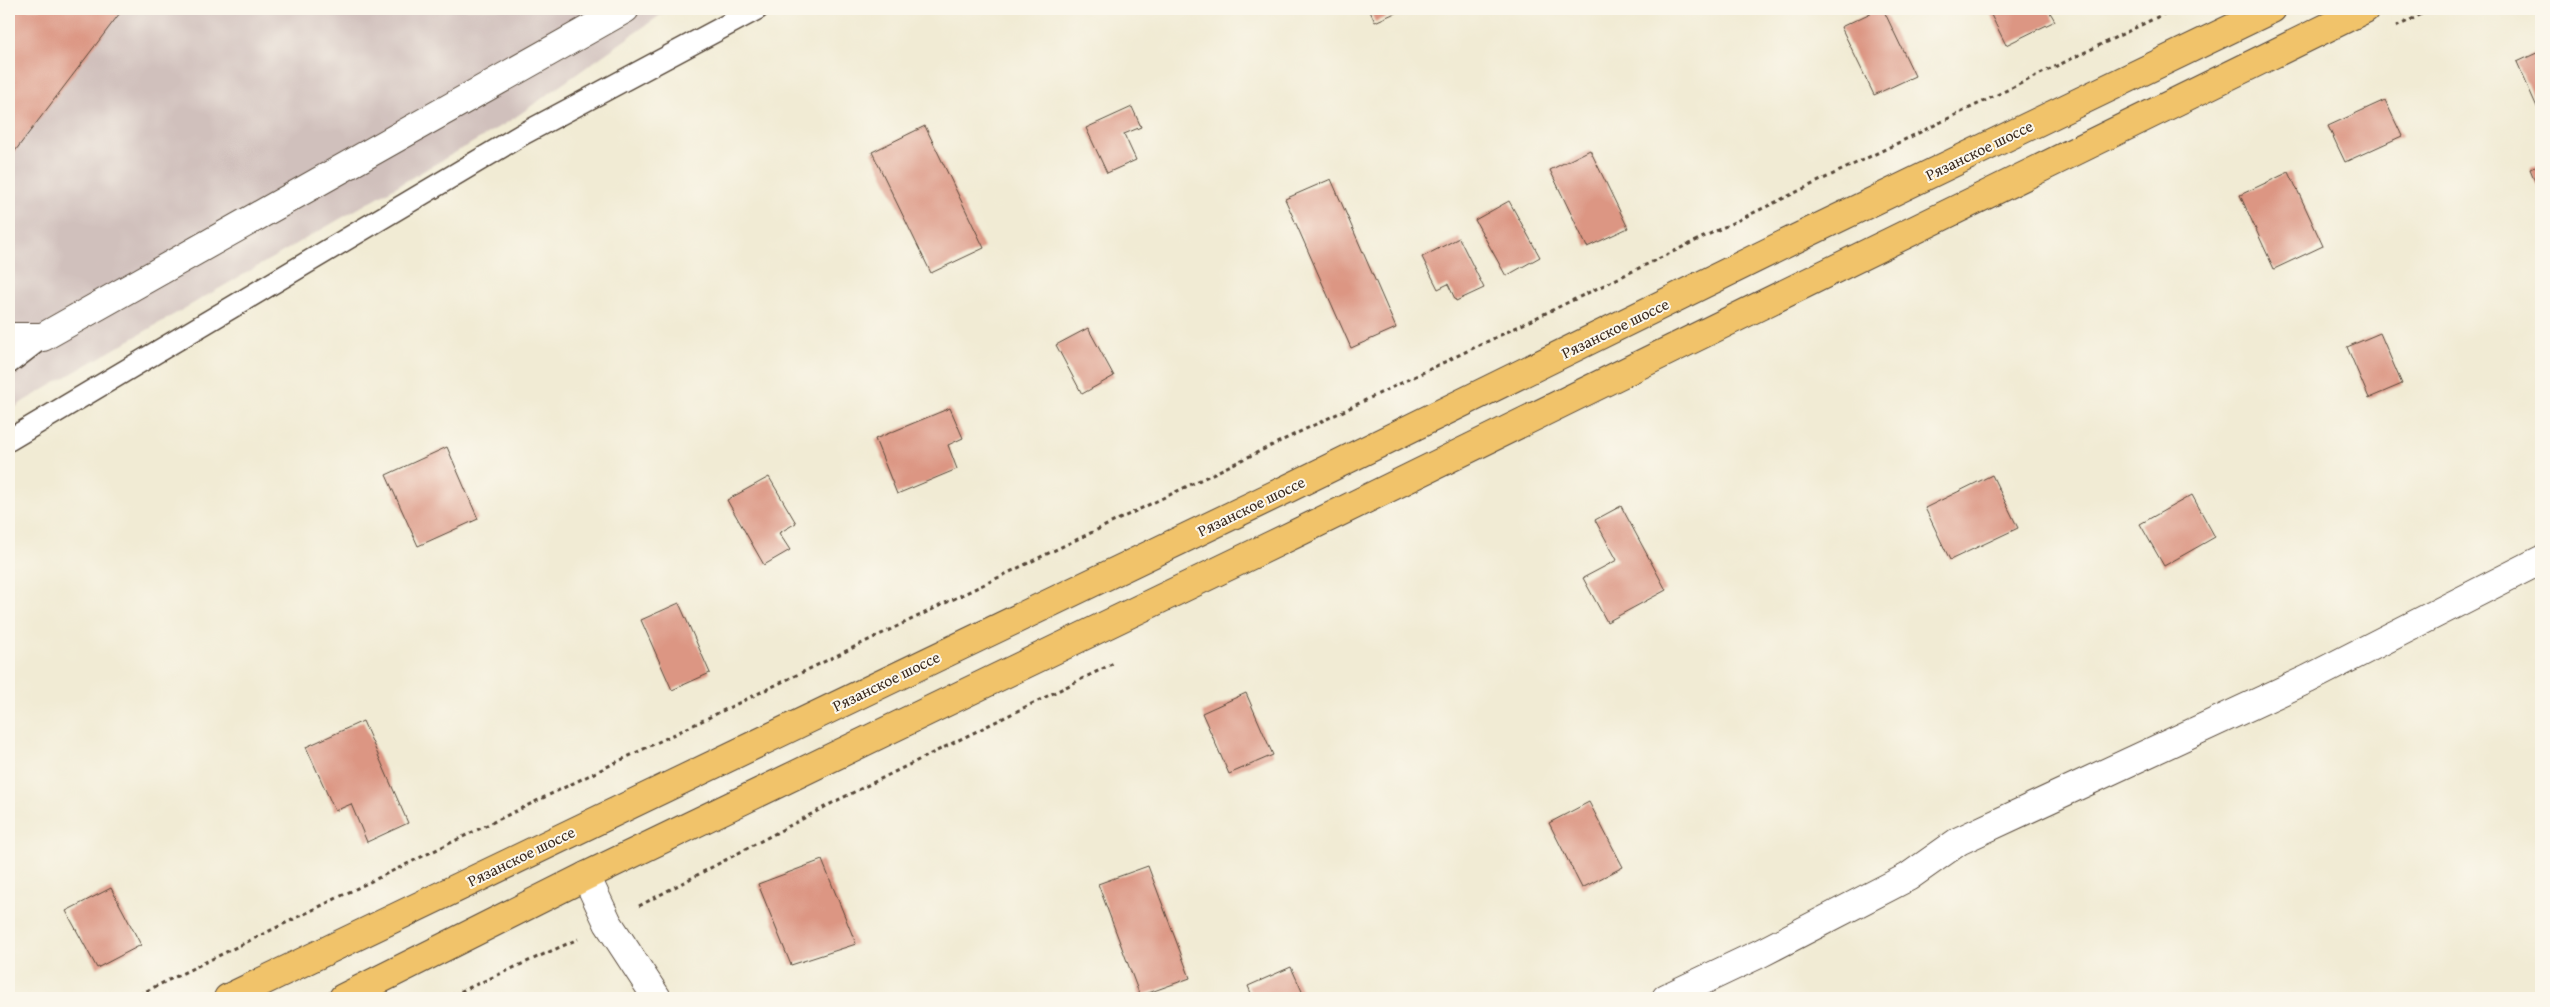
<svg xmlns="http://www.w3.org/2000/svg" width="2550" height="1007" font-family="'Gentium Book Plus',serif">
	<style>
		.industrial { fill: #d0c0bc }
		.building { fill: #dc9683 }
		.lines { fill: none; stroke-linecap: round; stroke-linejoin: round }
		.lane-casing { stroke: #564739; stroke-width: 24 }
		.street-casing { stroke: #564739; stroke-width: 30 }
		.primary-casing { stroke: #564739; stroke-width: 30 }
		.path { stroke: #564739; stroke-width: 3; stroke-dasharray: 4 4; stroke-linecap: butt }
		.lane { stroke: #fff; stroke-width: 21 }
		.street { stroke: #fff; stroke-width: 28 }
		.primary { stroke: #f1c36a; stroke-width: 28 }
		.labels { text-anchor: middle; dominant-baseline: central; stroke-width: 4; stroke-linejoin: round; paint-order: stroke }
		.street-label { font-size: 16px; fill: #3b2a1e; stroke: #fbf7ec }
	</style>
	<rect width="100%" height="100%" fill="#fbf7ec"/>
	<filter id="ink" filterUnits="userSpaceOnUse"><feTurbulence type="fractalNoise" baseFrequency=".02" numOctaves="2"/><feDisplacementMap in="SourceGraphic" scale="10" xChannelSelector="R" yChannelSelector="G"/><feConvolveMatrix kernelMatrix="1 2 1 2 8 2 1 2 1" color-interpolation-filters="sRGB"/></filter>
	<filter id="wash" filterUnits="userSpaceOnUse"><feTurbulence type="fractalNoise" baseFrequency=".0096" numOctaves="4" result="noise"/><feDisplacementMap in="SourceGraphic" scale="20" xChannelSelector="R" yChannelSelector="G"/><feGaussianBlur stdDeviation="1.12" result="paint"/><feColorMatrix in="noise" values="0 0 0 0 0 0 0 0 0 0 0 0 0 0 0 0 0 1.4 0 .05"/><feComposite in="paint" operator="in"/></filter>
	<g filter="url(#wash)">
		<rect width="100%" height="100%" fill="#f1ebd4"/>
		<!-- industrial -->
		<path class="industrial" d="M 9,9 L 669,9 L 510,121 L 24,401 L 9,412 Z"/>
		<g id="blocks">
			<!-- building -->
			<g class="building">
				<path d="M 9,9 L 123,9 L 9,159 Z"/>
				<path d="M 1369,9 L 1404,9 L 1375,22 Z"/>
				<path d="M 1879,9 L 1883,9 L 1915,76 L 1874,95 L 1841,27 Z"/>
				<path d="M 1988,9 L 2048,9 L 2055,21 L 2006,45 Z"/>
				<path d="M 2541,51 L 2541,116 L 2517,62 Z"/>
				<path d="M 2385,100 L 2402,136 L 2345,162 L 2328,126 Z"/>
				<path d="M 1132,107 L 1141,127 L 1124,134 L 1136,160 L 1107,173 L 1086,128 Z"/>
				<path d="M 925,126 L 984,248 L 931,273 L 872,152 Z"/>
				<path d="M 1590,150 L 1628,228 L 1587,247 L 1550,170 Z"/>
				<path d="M 2541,164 L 2541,196 L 2530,169 Z"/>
				<path d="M 2289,172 L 2323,246 L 2274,269 L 2240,195 Z"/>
				<path d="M 1331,179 L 1396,328 L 1351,348 L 1285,199 Z"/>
				<path d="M 1509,201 L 1540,257 L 1506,276 L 1475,220 Z"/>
				<path d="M 1459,238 L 1484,288 L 1456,301 L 1448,284 L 1438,289 L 1422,257 Z"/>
				<path d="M 1088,328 L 1114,376 L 1082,394 L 1056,345 Z"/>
				<path d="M 2380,333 L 2402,384 L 2369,398 L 2347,347 Z"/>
				<path d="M 950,408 L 963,438 L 948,445 L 957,469 L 897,494 L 875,439 Z"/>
				<path d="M 447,447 L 478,519 L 418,546 L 386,475 Z"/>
				<path d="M 1992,475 L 2018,528 L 1950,560 L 1925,508 Z"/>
				<path d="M 769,477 L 796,523 L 779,533 L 790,550 L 764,565 L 727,500 Z"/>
				<path d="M 2192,495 L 2215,537 L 2164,566 L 2140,524 Z"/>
				<path d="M 1621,506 L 1666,590 L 1607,622 L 1583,578 L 1617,560 L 1595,520 Z"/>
				<path d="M 679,603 L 710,673 L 672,690 L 641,620 Z"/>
				<path d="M 1246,693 L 1273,755 L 1229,774 L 1202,713 Z"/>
				<path d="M 363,721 L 408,823 L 367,842 L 351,804 L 335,811 L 306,747 Z"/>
				<path d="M 1589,802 L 1623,867 L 1582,888 L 1549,823 Z"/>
				<path d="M 822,860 L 856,944 L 791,965 L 758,884 Z"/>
				<path d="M 1148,866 L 1190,978 L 1140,996 L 1098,884 Z"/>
				<path d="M 111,888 L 141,945 L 97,968 L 66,911 Z"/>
				<path d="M 1291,967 L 1305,998 L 1253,998 L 1248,986 Z"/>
			</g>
		</g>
	</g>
	<g filter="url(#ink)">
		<use href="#blocks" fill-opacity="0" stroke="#564739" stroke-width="1"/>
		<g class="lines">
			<!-- lane casing -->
			<g class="lane-casing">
				<g id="lane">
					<path d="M 9,363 L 43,337"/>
					<path d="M 9,440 L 523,134 L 757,9"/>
				</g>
			</g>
			<!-- street casing -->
			<g class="street-casing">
				<g id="street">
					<path d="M 9,337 L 43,337 L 625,9"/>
					<path d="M 586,876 L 608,923 L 657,998"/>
					<path d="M 1666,998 L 1761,953 L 1908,877 L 1959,841 L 2308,679 L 2541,560"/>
				</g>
			</g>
			<!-- primary casing -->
			<g class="primary-casing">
				<g id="primary">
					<path d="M 228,998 L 1287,489 L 1795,239 L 2272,9"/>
					<path d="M 343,998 L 586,876 L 1301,531 L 2365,9"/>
				</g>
			</g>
			<!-- path -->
			<g class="path">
				<path d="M 2396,27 L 2432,9"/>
				<path d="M 639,906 L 836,801 L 1116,662"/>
				<path d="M 132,998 C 811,666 1493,340 2174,9"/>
				<path d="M 446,998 L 578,939"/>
			</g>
			<!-- lane -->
			<use href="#lane" class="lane"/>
			<!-- street -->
			<use href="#street" class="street"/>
			<!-- primary -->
			<use href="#primary" class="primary"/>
		</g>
	</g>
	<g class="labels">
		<!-- street labels -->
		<g class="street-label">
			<text transform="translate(1979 150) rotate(-26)">Рязанское шоссе</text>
			<text transform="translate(1615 328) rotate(-26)">Рязанское шоссе</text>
			<text transform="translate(1251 506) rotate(-26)">Рязанское шоссе</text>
			<text transform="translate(886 681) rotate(-26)">Рязанское шоссе</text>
			<text transform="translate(521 856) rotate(-26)">Рязанское шоссе</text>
		</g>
	</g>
	<!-- margin -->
	<rect width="2550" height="1007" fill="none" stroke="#fbf7ec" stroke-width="30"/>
</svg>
